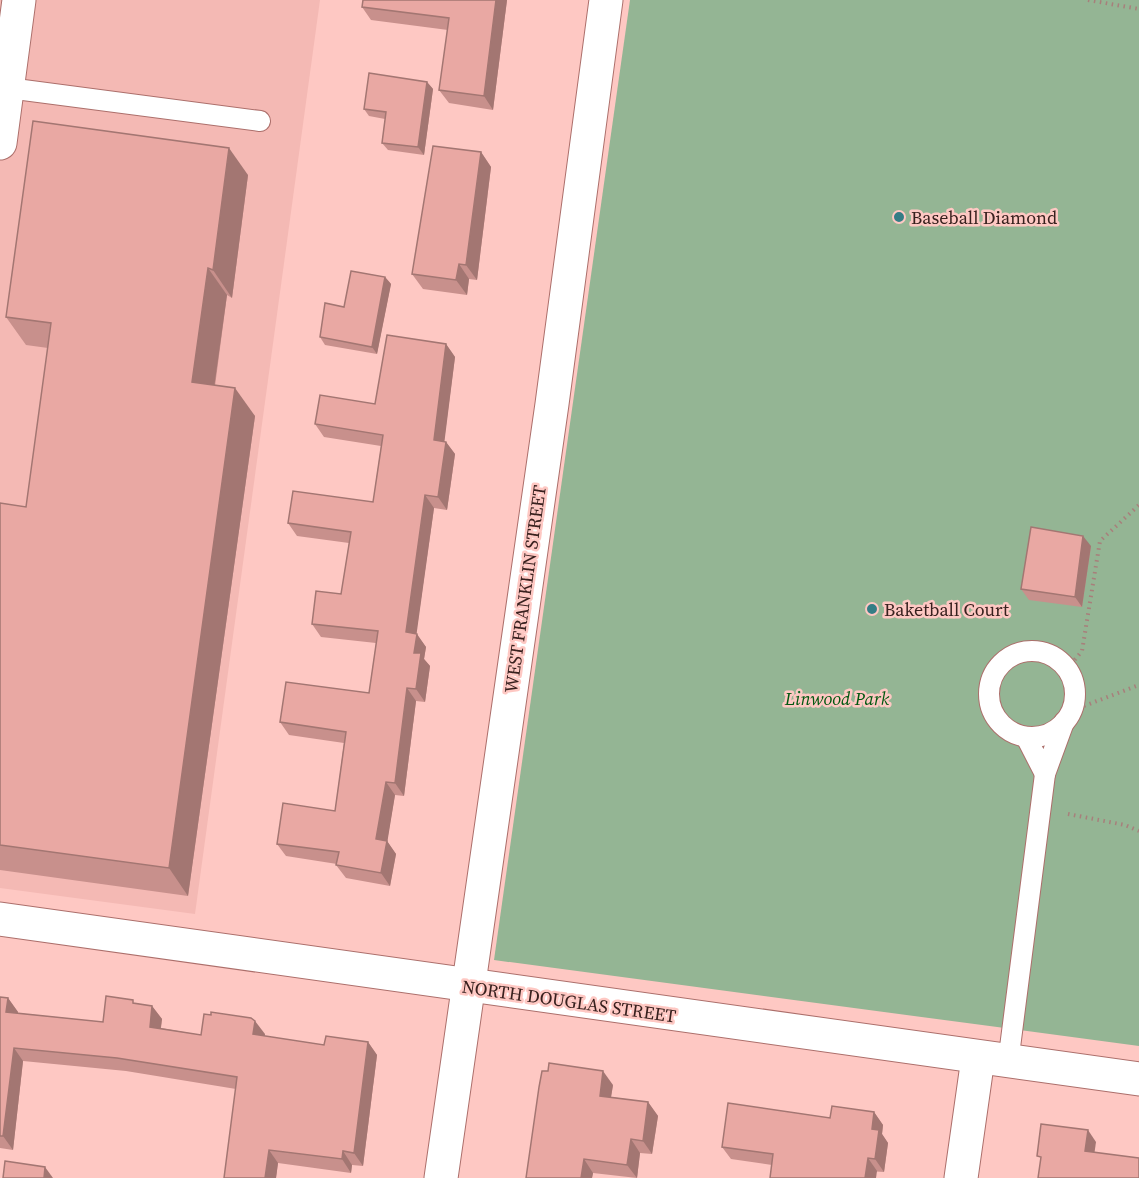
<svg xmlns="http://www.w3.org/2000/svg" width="1139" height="1178" font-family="'Source Serif 4',serif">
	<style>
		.built { fill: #f4b9b4 }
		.green { fill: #94b594 }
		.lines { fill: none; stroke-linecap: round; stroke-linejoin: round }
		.lane-casing { stroke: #ac6f6b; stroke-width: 22 }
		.street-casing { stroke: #ac6f6b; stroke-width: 35 }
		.path { stroke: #a87f7b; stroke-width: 4; stroke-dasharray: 1.5 4.5; stroke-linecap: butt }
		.lane { stroke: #fff; stroke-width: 20 }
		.street { stroke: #fff; stroke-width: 33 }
		.wall { fill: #c8908c }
		.shaded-wall { fill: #a37672 }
		.building { fill: #e9a8a3; stroke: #a37672; stroke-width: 1.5 }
		.poi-dot { fill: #357d85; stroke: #fec8c3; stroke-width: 2 }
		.labels { text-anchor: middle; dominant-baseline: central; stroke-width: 5; stroke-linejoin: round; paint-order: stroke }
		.poi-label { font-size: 18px; fill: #38201e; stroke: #fec8c3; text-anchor: start }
		.street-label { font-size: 18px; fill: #38201e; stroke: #fec8c3 }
		.park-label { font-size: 18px; font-style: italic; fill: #005810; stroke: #fec8c3 }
	</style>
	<rect width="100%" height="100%" fill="#fec8c3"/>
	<!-- built -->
	<path class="built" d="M 0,0 L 320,0 L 195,914 L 0,888 Z"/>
	<!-- green -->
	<path class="green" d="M 630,0 L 1139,0 L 1139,1046 L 494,960 Z"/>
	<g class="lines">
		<!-- lane casing -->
		<g class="lane-casing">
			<g id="lane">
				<path d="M 8,88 L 260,121"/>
				<circle cx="1032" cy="694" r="43"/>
				<path d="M 1026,737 L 1045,774 L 1064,722"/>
				<path d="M 1008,1063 L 1045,774"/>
			</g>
		</g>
		<!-- street casing -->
		<g class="street-casing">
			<g id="street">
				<path d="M 0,143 L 19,0"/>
				<path d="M 0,919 L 1139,1079"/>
				<path d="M 441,1178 L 552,404 L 606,0"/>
				<path d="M 961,1178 L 978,1058"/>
			</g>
		</g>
		<!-- path -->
		<g class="path">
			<path d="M 1088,0 L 1139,9"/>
			<path d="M 1067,669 L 1082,651 L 1100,541 L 1139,505"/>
			<path d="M 1084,706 L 1139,685"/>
			<path d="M 1068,814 L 1125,825 L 1139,831"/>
		</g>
		<!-- lane -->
		<use href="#lane" class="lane"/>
		<!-- street -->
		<use href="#street" class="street"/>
	</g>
	<!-- wall -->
	<g class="wall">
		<path d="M 363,0 L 507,0 L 493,110 L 449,103 L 439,90 L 448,30 L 371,20 L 362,7 Z"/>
		<path d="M 427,82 L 433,89 L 424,155 L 388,150 L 382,143 L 385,119 L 369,116 L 364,109 Z"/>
		<path d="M 481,152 L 491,167 L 477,280 L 469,279 L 467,295 L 423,289 L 412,274 Z"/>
		<path d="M 248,175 L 232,298 L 227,295 L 215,386 L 255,416 L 188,896 L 0,870 L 0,503 L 26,507 L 48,348 L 26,345 L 6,317 Z"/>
		<path d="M 385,277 L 391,284 L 377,354 L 325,345 L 320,337 L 344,307 Z"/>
		<path d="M 446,344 L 455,357 L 444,441 L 446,442 L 455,454 L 447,510 L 434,508 L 416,634 L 426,647 L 424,659 L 430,666 L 425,702 L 416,701 L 404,796 L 395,795 L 387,841 L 396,854 L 390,886 L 346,878 L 336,865 L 337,864 L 286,856 L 277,844 L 335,811 L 344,743 L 289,735 L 280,722 L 369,693 L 376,643 L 321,637 L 312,624 L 341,594 L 349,543 L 297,536 L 288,523 L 373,502 L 381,446 L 324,437 L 315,424 L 375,404 Z"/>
		<path d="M 1091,546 L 1082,607 L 1029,600 L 1021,589 Z"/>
		<path d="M 0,997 L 8,998 L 18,1012 L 17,1013 L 103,1022 L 136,1004 L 152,1006 L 162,1019 L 161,1028 L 201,1035 L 265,1034 L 264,1036 L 324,1045 L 368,1042 L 377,1055 L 363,1166 L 352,1165 L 351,1173 L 278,1163 L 276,1178 L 236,1089 L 126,1071 L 23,1061 L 13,1150 L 0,1148 Z"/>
		<path d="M 613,1085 L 611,1097 L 648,1102 L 658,1116 L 652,1154 L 640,1153 L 637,1178 L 593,1173 L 592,1178 L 526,1178 Z"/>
		<path d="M 874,1112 L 883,1125 L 882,1134 L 888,1143 L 884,1172 L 772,1165 L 731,1159 L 722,1147 Z"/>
	</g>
	<!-- shaded-wall -->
	<g class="shaded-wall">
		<path d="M 496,0 L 507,0 L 493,110 L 484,96 Z"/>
		<path d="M 427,82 L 433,89 L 424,155 L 418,147 Z"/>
		<path d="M 229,148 L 248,175 L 232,298 L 213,270 Z"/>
		<path d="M 481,152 L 491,167 L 477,280 L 466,265 Z"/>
		<path d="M 459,264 L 469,279 L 467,295 L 456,280 Z"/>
		<path d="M 208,268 L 227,295 L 211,410 L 192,382 Z"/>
		<path d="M 385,277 L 391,284 L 377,354 L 372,347 Z"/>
		<path d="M 446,344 L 455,357 L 443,453 L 434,440 Z"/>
		<path d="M 235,388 L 255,416 L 188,896 L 169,868 Z"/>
		<path d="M 446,442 L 455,454 L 447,510 L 438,497 Z"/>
		<path d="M 425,495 L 434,508 L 415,645 L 406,632 Z"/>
		<path d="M 1083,536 L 1091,546 L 1082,607 L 1075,597 Z"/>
		<path d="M 417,634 L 426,647 L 424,659 L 430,666 L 425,702 L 416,689 L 414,653 Z"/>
		<path d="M 407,688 L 416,701 L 404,796 L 395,783 Z"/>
		<path d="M 386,782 L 395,795 L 386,850 L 387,841 L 396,854 L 390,886 L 381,873 L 376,839 Z"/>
		<path d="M 8,998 L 18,1012 L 16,1025 L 6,1012 Z"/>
		<path d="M 152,1006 L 162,1019 L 159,1040 L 150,1027 Z"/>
		<path d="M 255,1021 L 265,1034 L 263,1048 L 253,1034 Z"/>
		<path d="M 368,1042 L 377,1055 L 363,1166 L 354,1153 Z"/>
		<path d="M 14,1048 L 23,1061 L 13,1150 L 3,1136 Z"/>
		<path d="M 603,1071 L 613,1085 L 609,1109 L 600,1096 Z"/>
		<path d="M 648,1102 L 658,1116 L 652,1154 L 643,1141 Z"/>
		<path d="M 874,1112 L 883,1125 L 882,1134 L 888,1143 L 884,1172 L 875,1159 L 872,1129 Z"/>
		<path d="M 1088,1130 L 1096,1142 L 1093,1163 L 1085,1151 Z"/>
		<path d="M 631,1139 L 640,1153 L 637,1178 L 627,1165 Z"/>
		<path d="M 269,1150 L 278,1163 L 276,1178 L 265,1178 Z"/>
		<path d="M 343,1151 L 352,1165 L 351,1173 L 342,1159 Z"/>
		<path d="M 868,1158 L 877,1171 L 876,1178 L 865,1178 Z"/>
		<path d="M 584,1159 L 593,1173 L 592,1178 L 581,1178 Z"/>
		<path d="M 45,1167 L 53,1178 L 44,1178 Z"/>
	</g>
	<!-- building -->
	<g class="building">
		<path d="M 363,0 L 496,0 L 484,96 L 439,90 L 449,18 L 362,7 Z"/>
		<path d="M 369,73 L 427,82 L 418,147 L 382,143 L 386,112 L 364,109 Z"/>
		<path d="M 33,121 L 229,148 L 213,270 L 208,268 L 192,382 L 235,388 L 169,868 L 0,845 L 0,503 L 26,507 L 51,323 L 6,317 Z"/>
		<path d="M 433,146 L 481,152 L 466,265 L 459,264 L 456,280 L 412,274 Z"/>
		<path d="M 351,271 L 385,277 L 372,347 L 320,337 L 325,303 L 344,307 Z"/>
		<path d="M 387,335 L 446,344 L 434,440 L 446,442 L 438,497 L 425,495 L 406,632 L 417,634 L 414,653 L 421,653 L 416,689 L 407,688 L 395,783 L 386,782 L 376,839 L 387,841 L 381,873 L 336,865 L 339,852 L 277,844 L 283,803 L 335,811 L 346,732 L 280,722 L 286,682 L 369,693 L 378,631 L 312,624 L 316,591 L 341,594 L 351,532 L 288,523 L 293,491 L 373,502 L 383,435 L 315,424 L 320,395 L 375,404 Z"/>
		<path d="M 1031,527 L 1083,536 L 1075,597 L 1021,589 Z"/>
		<path d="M 106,996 L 133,1000 L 133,1003 L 152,1006 L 150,1027 L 201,1035 L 204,1014 L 211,1015 L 211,1012 L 251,1018 L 255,1021 L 253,1034 L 324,1045 L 326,1036 L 368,1042 L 354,1153 L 343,1151 L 342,1159 L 269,1150 L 265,1178 L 224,1178 L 237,1077 L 117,1058 L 14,1048 L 3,1136 L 0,1136 L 0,997 L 8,998 L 6,1012 L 103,1022 Z"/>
		<path d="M 549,1063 L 603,1071 L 600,1096 L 648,1102 L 643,1141 L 631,1139 L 627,1165 L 584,1159 L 581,1178 L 526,1178 L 539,1087 L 542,1071 L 548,1071 Z"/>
		<path d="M 728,1103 L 830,1118 L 832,1106 L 874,1112 L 872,1129 L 879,1130 L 875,1159 L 868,1158 L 865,1178 L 770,1178 L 773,1154 L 722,1147 Z"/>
		<path d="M 1041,1124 L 1088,1130 L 1085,1151 L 1139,1158 L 1139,1178 L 1038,1178 L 1041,1157 L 1037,1156 Z"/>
		<path d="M 5,1161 L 45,1167 L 44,1178 L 3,1178 Z"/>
	</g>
	<!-- markers -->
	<g class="poi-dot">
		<circle cx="899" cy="217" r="6"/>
		<circle cx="872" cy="609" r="6"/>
	</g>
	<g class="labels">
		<!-- poi labels -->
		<g class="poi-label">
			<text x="911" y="217">Baseball Diamond</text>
			<text x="884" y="609">Baketball Court</text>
		</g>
		<!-- street labels -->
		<g class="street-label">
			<text transform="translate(525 589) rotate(-82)">WEST FRANKLIN STREET</text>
			<text transform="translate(569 1001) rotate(8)">NORTH DOUGLAS STREET</text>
		</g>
		<!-- park labels -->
		<g class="park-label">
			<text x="837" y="698">Linwood Park</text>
		</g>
	</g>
</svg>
